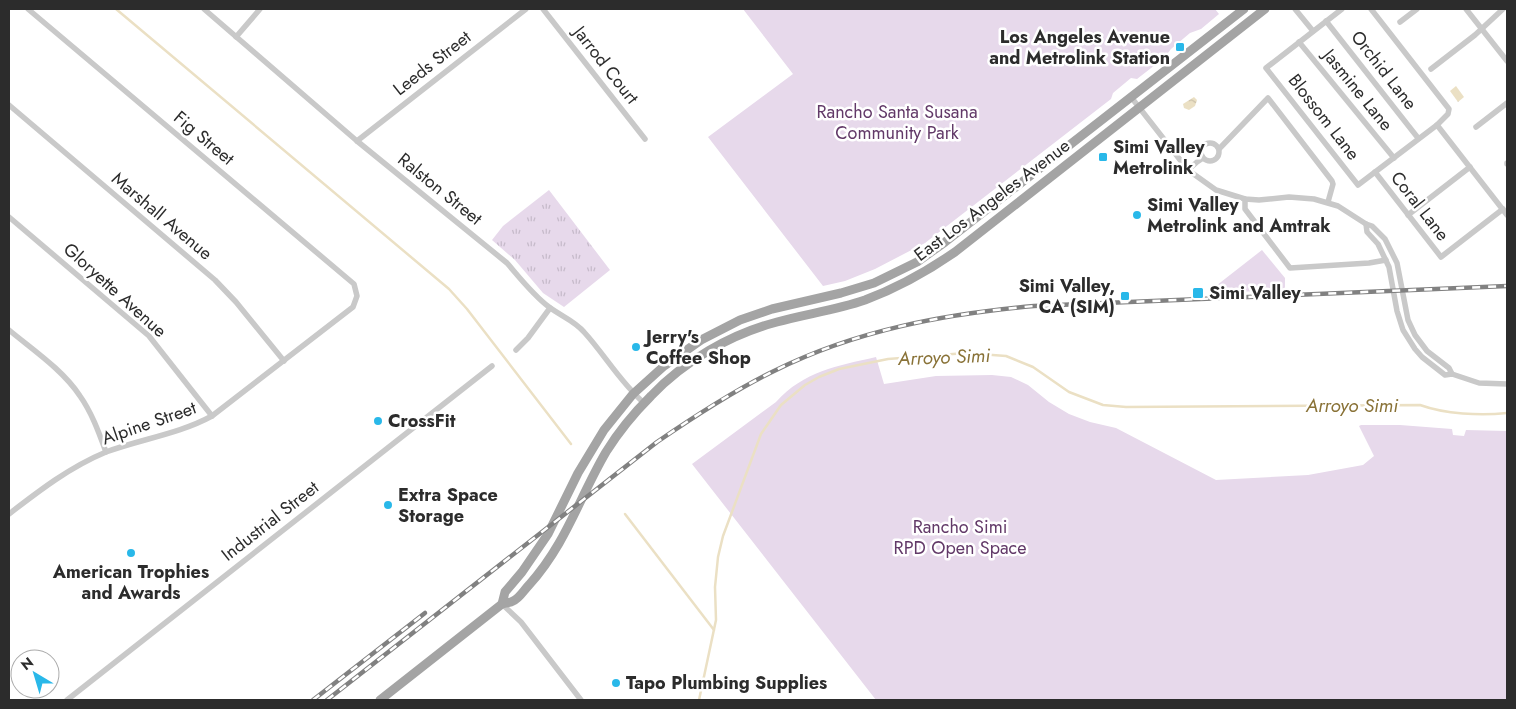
<svg xmlns="http://www.w3.org/2000/svg" width="1516" height="709" font-family="Jost,sans-serif">
	<style>
		.grass { fill: url(#grass-tufts) }
		.green { fill: #e7d9eb }
		.water { fill: url(#water-ripples) }
		.lines { fill: none; stroke-linecap: round; stroke-linejoin: round }
		.stream { stroke: #ebe0c4; stroke-width: 2.5 }
		.street { stroke: #c9c9c9; stroke-width: 5.5 }
		.primary { stroke: #a4a4a4; stroke-width: 9 }
		.rail-casing { stroke: #818181; stroke-width: 4.5 }
		.rail { stroke: #fff; stroke-width: 2.5; stroke-dasharray: 8; stroke-linecap: butt }
		.poi-dot { fill: #29b8e9; stroke: #fff; stroke-width: 2 }
		.labels { text-anchor: middle; dominant-baseline: central; stroke-width: 5; stroke-linejoin: round; paint-order: stroke }
		.poi-label { font-size: 18px; font-weight: bold; fill: #2c2c2c; stroke: #fff; text-anchor: start }
		.street-label { font-size: 18px; fill: #2c2c2c; stroke: #fff }
		.park-label { font-size: 18px; fill: #623968; stroke: #fff }
		.water-label { font-size: 19px; font-style: italic; fill: #897237; stroke: #fff }
	</style>
	<defs>
		<pattern id="grass-tufts" width="24" height="20" patternUnits="userSpaceOnUse" patternTransform="scale(1.25)"><rect width="24" height="20" fill="#e7d9eb"/><path d="M3 7l-1-3M5 7V3M7 7l1-3M15 17l-1-3M17 17v-4M19 17l1-3" fill="none" stroke="#c6baca"/></pattern>
		<pattern id="water-ripples" width="26" height="14" patternUnits="userSpaceOnUse" patternTransform="scale(1.25)"><rect width="26" height="14" fill="#ebe0c4"/><path d="M2 4q2-2 4 0t4 0M15 11q2-2 4 0t4 0" fill="none" stroke="#cac0a9"/></pattern>
	</defs>
	<rect width="100%" height="100%" fill="#fff"/>
	<!-- grass -->
	<path class="grass" d="M 549,190 L 610,270 L 564,307 L 543,293 L 515,260 L 492,240 L 503,226 Z"/>
	<!-- green -->
	<g class="green">
		<path d="M 743,9 L 1215,9 L 1219,14 L 1201,29 L 1190,33 L 1171,49 L 1164,58 L 1137,79 L 1131,78 L 1113,93 L 1111,99 L 925,243 L 875,269 L 845,281 L 823,286 L 708,137 L 793,74 Z"/>
		<path d="M 1262,250 L 1285,278 L 1285,290 L 1212,293 L 1212,289 Z"/>
		<path d="M 876,357 L 884,384 L 936,376 L 992,375 L 1011,377 L 1028,385 L 1049,402 L 1069,414 L 1090,422 L 1116,428 L 1216,480 L 1308,475 L 1363,465 L 1374,456 L 1359,426 L 1361,425 L 1400,425 L 1452,429 L 1453,435 L 1464,436 L 1466,430 L 1507,431 L 1507,700 L 876,700 L 692,464 L 776,402 C 804,371 837,366 876,357 Z"/>
	</g>
	<!-- water -->
	<g class="water">
		<path d="M 1456,86 L 1464,97 L 1458,102 L 1450,91 Z"/>
		<path d="M 1194,97 L 1197,100 L 1195,106 L 1189,110 L 1184,108 L 1183,104 Z"/>
	</g>
	<g class="lines">
		<!-- stream -->
		<g class="stream">
			<path d="M 116,9 L 449,289 L 467,309 L 571,444"/>
			<path d="M 625,514 L 714,630"/>
			<path d="M 699,700 L 716,620 L 715,587 L 718,557 L 723,536 L 761,434 L 781,405 L 805,385 L 819,377 L 839,369 L 888,359 L 966,353 L 1006,356 L 1033,367 L 1069,392 L 1103,405 L 1126,407 L 1420,405 C 1445,414 1480,416 1507,413"/>
		</g>
		<!-- street -->
		<g class="street">
			<path d="M 204,9 L 357,141 L 507,263 C 520,278 533,295 549,307 C 561,316 575,321 584,332 C 605,355 620,382 644,403"/>
			<path d="M 543,9 L 645,139"/>
			<path d="M 1295,9 L 1313,31"/>
			<path d="M 1342,9 L 1266,68 L 1358,185 L 1437,125 L 1448,114 L 1449,109 L 1371,9"/>
			<path d="M 1466,9 L 1507,61"/>
			<path d="M 1326,21 L 1418,138"/>
			<path d="M 1400,22 L 1417,9"/>
			<path d="M 236,37 L 260,9"/>
			<path d="M 1299,42 L 1394,158"/>
			<path d="M 1431,69 L 1475,35 L 1503,9"/>
			<path d="M 1131,97 L 1188,170 L 1216,190 L 1245,199 L 1259,200 L 1289,197 L 1314,199 L 1338,206 L 1366,224 L 1372,226 L 1385,239 L 1397,263 L 1408,320 L 1415,335 L 1427,351 L 1449,368 L 1452,374"/>
			<path d="M 9,105 L 215,280 L 236,302 L 284,361"/>
			<path d="M 1437,125 L 1507,215"/>
			<path d="M 1476,127 L 1507,103"/>
			<path d="M 357,141 L 526,9"/>
			<circle cx="1210" cy="152" r="9"/>
			<path d="M 1219,149 L 1268,98 L 1332,181 L 1333,184 L 1328,202"/>
			<path d="M 1507,164 L 1507,163"/>
			<path d="M 1188,170 L 1197,162 L 1203,158"/>
			<path d="M 1375,172 L 1441,257 L 1503,209"/>
			<path d="M 1245,199 L 1245,209 L 1290,268 L 1369,263 L 1386,260"/>
			<path d="M 1408,215 L 1470,167"/>
			<path d="M 9,217 L 149,336 L 212,416"/>
			<path d="M 1366,224 L 1367,232 L 1378,244 L 1389,267 L 1397,311 L 1403,330 L 1415,349 L 1422,357 L 1445,375 L 1452,374 L 1479,383 L 1507,384"/>
			<path d="M 9,330 C 33,350 63,370 80,396 C 92,413 99,433 106,452"/>
			<path d="M 516,350 L 528,338 L 550,308"/>
			<path d="M 9,514 C 40,490 70,467 106,452 C 141,439 179,434 212,416 L 353,307 L 357,296 L 354,284 L 28,9"/>
			<path d="M 502,604 L 521,622 L 581,700"/>
			<path d="M 67,700 L 492,366"/>
		</g>
		<!-- primary -->
		<g class="primary">
			<path d="M 502,604 L 505,592 L 522,572 L 548,534 L 578,473 L 604,430 L 633,394 L 664,366 L 701,340 L 740,320 L 772,309 L 841,293 L 874,283 L 917,262 L 945,242 L 1244,9"/>
			<path d="M 380,700 L 502,604 C 505,603 510,603 513,601 C 519,599 524,590 529,585 C 566,544 579,498 606,452 C 619,431 634,413 651,396 C 684,361 731,334 777,322 C 806,314 836,310 865,300 C 897,288 926,272 955,252 L 1265,9"/>
		</g>
		<!-- rail casing -->
		<g class="rail-casing">
			<g id="rail">
				<path d="M 313,700 L 425,613"/>
				<path d="M 327,700 L 657,442 C 695,416 733,391 774,371 C 856,330 945,314 1034,306 L 1507,286"/>
			</g>
		</g>
		<!-- rail -->
		<use href="#rail" class="rail"/>
	</g>
	<!-- markers -->
	<g class="poi-dot">
		<rect x="1175" y="42" width="10" height="10" rx="2.5"/>
		<rect x="1098" y="152" width="10" height="10" rx="2.5"/>
		<circle cx="1137" cy="215" r="5"/>
		<rect x="1192" y="287" width="12" height="12" rx="2.5"/>
		<rect x="1120" y="291" width="10" height="10" rx="2.5"/>
		<circle cx="636" cy="347" r="5"/>
		<circle cx="378" cy="421" r="5"/>
		<circle cx="388" cy="505" r="5"/>
		<circle cx="131" cy="553" r="5"/>
		<circle cx="616" cy="683" r="5"/>
	</g>
	<g class="labels">
		<!-- poi labels -->
		<g class="poi-label">
			<text x="1170" y="37" text-anchor="end">Los Angeles Avenue<tspan x="1170" dy="21">and Metrolink Station</tspan></text>
			<text x="1113" y="147">Simi Valley<tspan x="1113" dy="21">Metrolink</tspan></text>
			<text x="1147" y="205">Simi Valley<tspan x="1147" dy="21">Metrolink and Amtrak</tspan></text>
			<text x="1115" y="286" text-anchor="end">Simi Valley,<tspan x="1115" dy="21">CA (SIM)</tspan></text>
			<text x="1209" y="293">Simi Valley</text>
			<text x="646" y="337">Jerry's<tspan x="646" dy="21">Coffee Shop</tspan></text>
			<text x="388" y="421">CrossFit</text>
			<text x="398" y="495">Extra Space<tspan x="398" dy="21">Storage</tspan></text>
			<text x="131" y="572" text-anchor="middle">American Trophies<tspan x="131" dy="21">and Awards</tspan></text>
			<text x="626" y="683">Tapo Plumbing Supplies</text>
		</g>
		<!-- street labels -->
		<g class="street-label">
			<text transform="translate(432 63) rotate(-38)">Leeds Street</text>
			<text transform="translate(606 65) rotate(52)">Jarrod Court</text>
			<text transform="translate(1384 70) rotate(52)">Orchid Lane</text>
			<text transform="translate(1358 90) rotate(51)">Jasmine Lane</text>
			<text transform="translate(1324 117) rotate(52)">Blossom Lane</text>
			<text transform="translate(204 138) rotate(40)">Fig Street</text>
			<text transform="translate(440 189) rotate(39)">Ralston Street</text>
			<text transform="translate(992 200) rotate(-37)">East Los Angeles Avenue</text>
			<text transform="translate(1420 206) rotate(52)">Coral Lane</text>
			<text transform="translate(162 216) rotate(40)">Marshall Avenue</text>
			<text transform="translate(115 290) rotate(42)">Gloryette Avenue</text>
			<text transform="translate(149 423) rotate(-19)">Alpine Street</text>
			<text transform="translate(270 521) rotate(-38)">Industrial Street</text>
		</g>
		<!-- park labels -->
		<g class="park-label">
			<text x="897" y="112">Rancho Santa Susana<tspan x="897" dy="21">Community Park</tspan></text>
			<text x="960" y="527">Rancho Simi<tspan x="960" dy="21">RPD Open Space</tspan></text>
		</g>
		<!-- water labels -->
		<g class="water-label">
			<text transform="translate(944 357) rotate(-2)">Arroyo Simi</text>
			<text x="1352" y="405">Arroyo Simi</text>
		</g>
	</g>
	<!-- border -->
	<rect width="1516" height="709" fill="none" stroke="#2c2c2c" stroke-width="20"/>
	<!-- north arrow -->
	<g transform="translate(35 674) rotate(322)"><circle r="24" fill="#ffffff" stroke="#ababab"/>
	<path d="M0-4L9 19L0 12L-9 19Z" fill="#29b8e9"/>
	<text y="-8" font-size="14" font-weight="bold" text-anchor="middle" fill="#2c2c2c">N</text>
	</g>
</svg>
